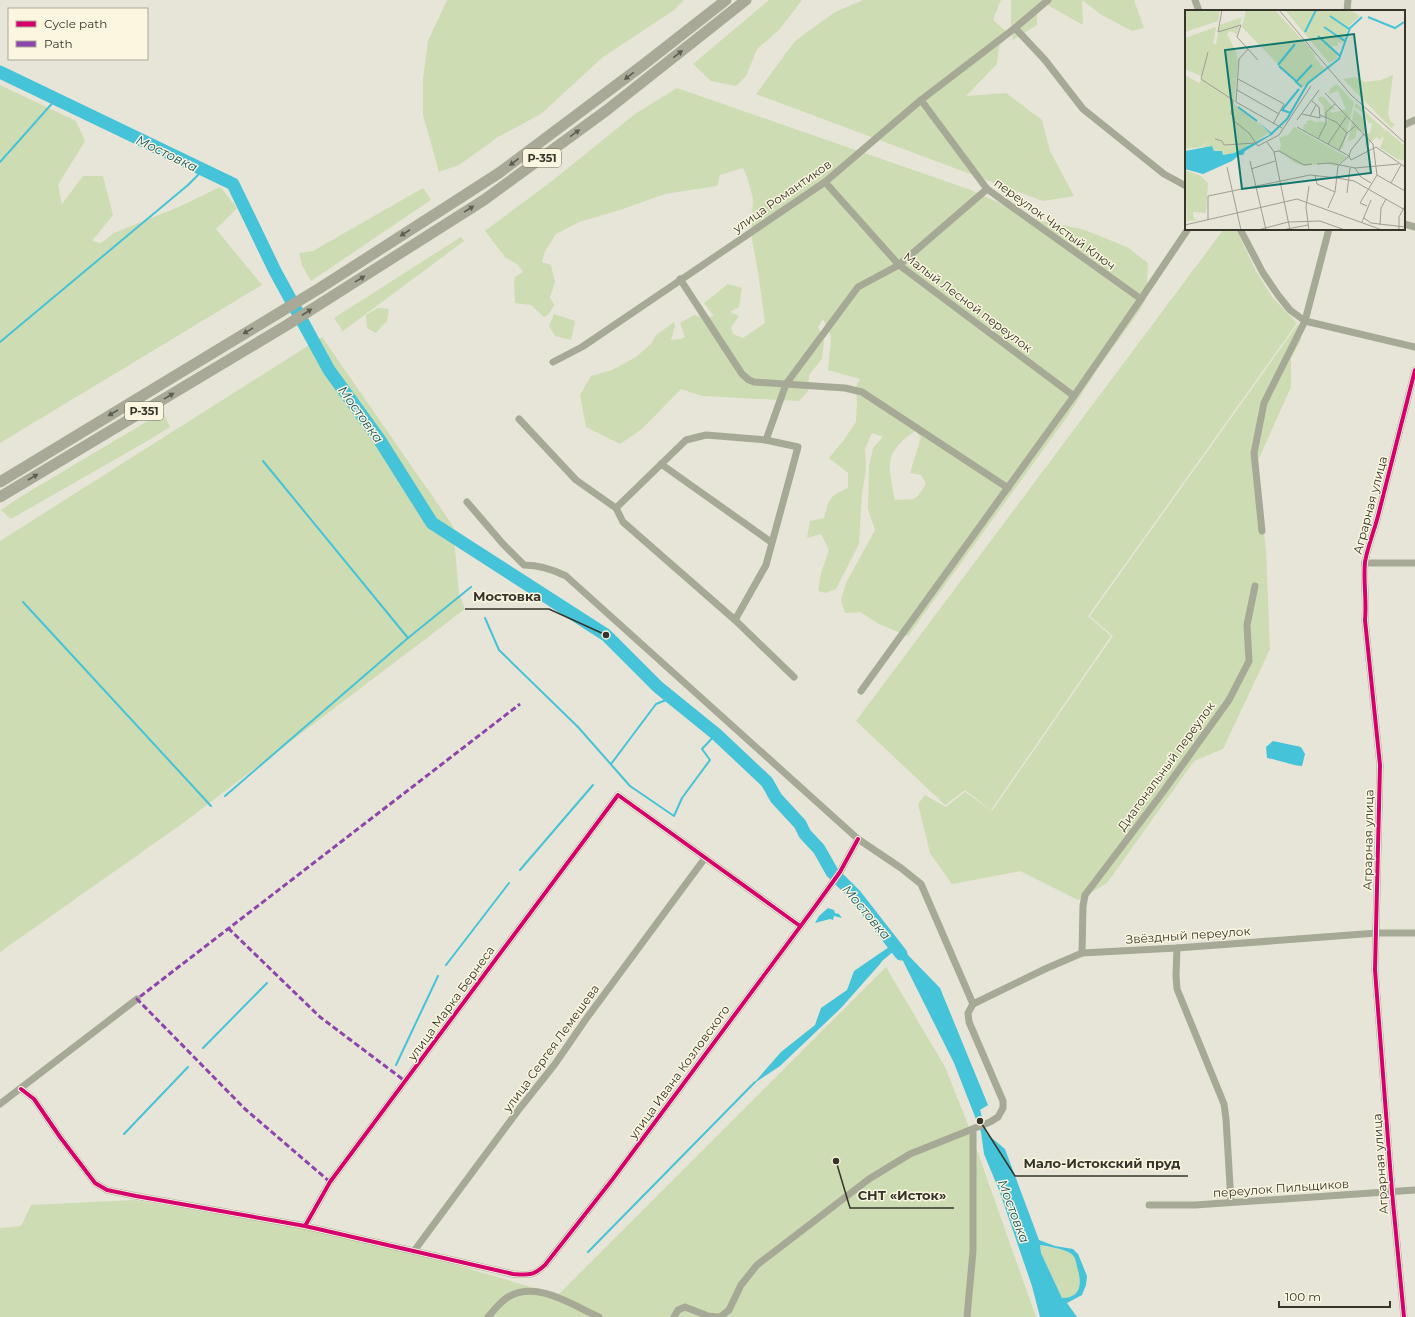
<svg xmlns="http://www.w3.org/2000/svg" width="1415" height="1317" font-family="Montserrat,sans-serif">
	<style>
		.green { fill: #cddcb3; fill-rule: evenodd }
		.water { fill: #45c3d8; fill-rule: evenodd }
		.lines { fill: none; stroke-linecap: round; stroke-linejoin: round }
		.stream { stroke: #45c3d8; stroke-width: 2 }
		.river { stroke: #45c3d8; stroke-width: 13 }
		.minor { stroke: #a6a995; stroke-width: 7 }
		.trunk { stroke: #a8aa97; stroke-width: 11 }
		.quiet { stroke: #8e44ad; stroke-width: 3; stroke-dasharray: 6 3; stroke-linecap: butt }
		.cycleway-casing { stroke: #faf6df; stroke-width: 6 }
		.cycleway { stroke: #d6006c; stroke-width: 4 }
		.oneway { fill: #5e5d51 }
		.labels { text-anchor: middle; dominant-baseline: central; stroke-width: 3; stroke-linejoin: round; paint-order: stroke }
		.shield { fill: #faf6df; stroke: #716e61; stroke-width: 1 }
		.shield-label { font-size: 11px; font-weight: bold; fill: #36342b }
		.street-label { font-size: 12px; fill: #36342b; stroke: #faf6df }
		.water-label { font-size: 13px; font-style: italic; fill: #195463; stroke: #faf6df }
		.inset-river { fill: none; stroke: #45c3d8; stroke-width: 2 }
		.inset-road { fill: none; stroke: #a09e92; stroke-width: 1 }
		.view { fill: #0f766e; fill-opacity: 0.15; stroke: #0f766e; stroke-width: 2 }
		.inset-edge { fill: none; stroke: #36342b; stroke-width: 2 }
		.leader { fill: none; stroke: #36342b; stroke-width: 1.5 }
		.callout-dot { fill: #36342b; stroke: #faf6df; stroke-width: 1.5 }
		.callout-label { font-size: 13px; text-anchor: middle; font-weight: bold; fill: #36342b; stroke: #faf6df; stroke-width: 3; stroke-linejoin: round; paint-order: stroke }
	</style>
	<rect width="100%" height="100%" fill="#e7e5d7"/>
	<!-- green -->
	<g class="green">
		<path d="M 447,0 L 684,0 L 674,10 L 603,57 L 541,114 L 498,137 L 459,165 L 439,172 L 423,115 L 423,79 L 428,41 Z"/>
		<path d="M 769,0 L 802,0 L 779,30 L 757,49 L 746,76 L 736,86 L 711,81 L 693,64 Z"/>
		<path d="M 863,0 L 1001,0 L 993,20 L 1006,31 L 999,47 L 997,64 L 966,96 L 1006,93 L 1042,120 L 1050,151 L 1074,196 L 1043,201 L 756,94 L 795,41 L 835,12 Z"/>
		<path d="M 1011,0 L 1134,0 L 1144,28 L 1132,31 L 1100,14 L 1082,0 L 1083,25 L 1044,3 L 1037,6 L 1037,25 L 1013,40 L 1011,24 Z"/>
		<path d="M 0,85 L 76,121 L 85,141 L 58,185 L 62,204 L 83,176 L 103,176 L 113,215 L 92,241 L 101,243 L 114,233 L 181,206 L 220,187 L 237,208 L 216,229 L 262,285 L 0,443 Z"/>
		<path d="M 677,88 L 968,189 L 1041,221 L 1082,229 L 1127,247 L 1148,263 L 1146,298 L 1140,310 L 1097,370 L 1067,417 L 908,636 L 881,625 L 860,612 L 845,613 L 841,600 L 846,583 L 875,530 L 868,509 L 869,467 L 873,448 L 883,437 L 872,433 L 865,449 L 866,469 L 862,494 L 859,544 L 836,589 L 825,593 L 818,591 L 821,573 L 829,550 L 821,534 L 807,538 L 810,521 L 824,518 C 829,499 829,496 848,488 L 848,473 L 829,458 L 843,441 L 856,422 L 857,403 L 856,387 L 860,379 L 828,370 L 831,336 L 823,319 L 818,327 L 824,341 L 822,359 L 809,375 L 808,391 L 799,401 L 702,396 L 681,389 L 642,429 L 620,444 L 586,427 L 580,395 L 591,376 L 612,370 L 636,357 L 652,343 L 655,336 L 674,322 L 675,326 L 671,340 L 680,339 L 685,337 L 680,323 L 694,315 L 704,318 L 714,316 L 704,303 L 728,284 L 742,288 L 739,307 L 730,312 L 739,316 L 731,327 L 733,334 L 743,338 L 765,323 L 758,272 L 751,234 L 753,199 L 748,180 L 743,168 L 720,175 L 717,186 L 665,194 L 620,210 L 579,222 L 556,234 L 545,251 L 542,262 L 551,265 L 555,282 L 550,297 L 554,305 L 549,314 L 544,317 L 531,305 L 515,303 L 514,282 L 515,277 L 523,272 L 518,265 L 505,257 L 485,231 L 552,181 L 635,114 ZM 915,431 L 921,437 L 910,473 L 921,475 L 926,483 C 915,503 916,498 895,500 C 888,465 883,453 915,431 Z"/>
		<path d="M 423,188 L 431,200 L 311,281 L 302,265 L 299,253 L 313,251 Z"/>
		<path d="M 1224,229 L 1236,229 L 1256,271 L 1272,297 L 1297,323 L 1088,616 L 1111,636 L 991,810 L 965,790 L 945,805 L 856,721 Z"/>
		<path d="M 461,237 L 464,241 L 343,331 L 334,318 Z"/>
		<path d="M 378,308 L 389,309 L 387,321 L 376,333 L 367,328 L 366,315 Z"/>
		<path d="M 554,314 L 575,321 L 571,340 L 555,336 L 549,326 Z"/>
		<path d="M 1298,324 L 1301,340 L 1291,358 L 1291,387 L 1255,467 L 1266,549 L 1270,649 L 1223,749 L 1194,761 L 1107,883 L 1078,900 L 1020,871 L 952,884 L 930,853 L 918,804 L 925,795 L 946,807 L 965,792 L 992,811 L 1113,636 L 1090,616 Z"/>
		<path d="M 322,337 L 453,526 L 459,594 L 465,609 L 179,826 L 0,952 L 0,541 Z"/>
		<path d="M 163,412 L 170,427 L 142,444 L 11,519 L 1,510 L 20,497 Z"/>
		<path d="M 886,967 L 945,1067 L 967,1122 L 1036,1317 L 0,1317 L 0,1228 L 21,1226 L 31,1205 L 134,1200 L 295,1227 L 446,1262 L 558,1295 Z"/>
		<path d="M 1040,1245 C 1048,1247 1064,1249 1070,1253 C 1075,1256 1076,1261 1077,1267 C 1082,1282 1082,1298 1062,1298 L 1041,1253 Z"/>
	</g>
	<!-- water -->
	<g class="water">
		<path d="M 1273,741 L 1301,747 L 1305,754 L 1302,766 C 1290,765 1279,760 1267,758 L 1266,747 Z"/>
		<path d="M 828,908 L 834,910 L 835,913 L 839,914 L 842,918 L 834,916 L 833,920 L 830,919 L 815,923 L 819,916 Z"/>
		<path d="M 890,940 L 900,943 L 907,954 L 940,988 L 988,1105 L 980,1110 L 987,1134 L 1005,1149 L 1039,1240 L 1055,1246 L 1073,1249 L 1078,1254 L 1087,1276 L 1086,1285 L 1082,1295 L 1067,1303 L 1077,1317 L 1040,1317 L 1032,1286 L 999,1190 L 984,1154 L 981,1132 L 954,1063 L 902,959 L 894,951 L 882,961 L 880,964 L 841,1008 L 780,1066 L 753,1084 L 781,1052 L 815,1025 L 821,1008 L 847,990 L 854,971 L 889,947 ZM 1040,1245 C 1047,1246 1064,1249 1070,1253 C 1075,1256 1076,1261 1077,1267 C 1082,1282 1082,1298 1062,1298 L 1041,1253 Z"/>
	</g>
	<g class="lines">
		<!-- stream -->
		<g class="stream">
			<path d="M 0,162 L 56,99"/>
			<path d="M 0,342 L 188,185 L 203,170"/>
			<path d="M 263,461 L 408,638 L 471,587"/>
			<path d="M 23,602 L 211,806"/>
			<path d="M 485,618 L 499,650 L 578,727 L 630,786 L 674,816 L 682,798 L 710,760 L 702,749 L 716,734"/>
			<path d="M 611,764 L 656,704 L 671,698"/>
			<path d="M 225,796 L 408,638"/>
			<path d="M 520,870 L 593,785"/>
			<path d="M 446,965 L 509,883"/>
			<path d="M 203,1048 L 267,983"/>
			<path d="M 396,1065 L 438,976"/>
			<path d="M 124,1134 L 188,1067"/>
			<path d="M 588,1252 L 755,1082"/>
		</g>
		<!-- river -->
		<path class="river" d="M 0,72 L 233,184 L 275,271 L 329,370 L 379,439 L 432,523 L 606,635 L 658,687 L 716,734 L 767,782 L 776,798 L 800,824 L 805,834 L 819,849 L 832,872 L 855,895 L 901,954"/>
		<!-- minor -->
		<g class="minor">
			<path d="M 1195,0 L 1199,11"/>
			<path d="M 1347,11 L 1348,0"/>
			<path d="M 1015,28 L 1045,60 L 1083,109 L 1164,174 L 1186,186"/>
			<path d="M 921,100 L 987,189 L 1141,299"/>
			<path d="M 1404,125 L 1415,120"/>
			<path d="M 825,182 L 899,265 L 1074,396"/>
			<path d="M 1404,224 L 1415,227"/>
			<path d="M 1240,229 L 1263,273 L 1278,295 L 1290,310 L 1305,321 L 1415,347"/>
			<path d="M 680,279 L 742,374 L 749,380 L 754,382 L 845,388 L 862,392 L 1008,488"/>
			<path d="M 553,362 L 582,347 L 825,182 L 921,100 L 1015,28 L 1048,0"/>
			<path d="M 519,419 L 576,480 L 616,508 L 623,522 L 735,620 L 794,677"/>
			<path d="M 766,440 L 786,384 L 858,287 L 899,265 L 987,189"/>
			<path d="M 661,464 L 771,542"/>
			<path d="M 467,502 L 503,544 L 524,565 C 540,565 552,569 566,576 L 858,839 L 901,868 L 921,884 L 973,1004"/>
			<path d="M 616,508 L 686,440 L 706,435 L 766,440 L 798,447 L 766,565 L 735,620"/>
			<path d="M 1262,531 L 1254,453 L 1264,403 L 1305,321 L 1329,229"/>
			<path d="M 1365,563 L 1415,563"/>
			<path d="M 861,691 L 1074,396 L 1141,299 L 1188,229"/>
			<path d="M 1177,948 L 1176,975 L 1177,989 L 1224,1104 L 1226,1119 L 1231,1202"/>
			<path d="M 1082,953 L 1083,906 L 1085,895 L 1160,796 L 1229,700 L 1249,661 L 1247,625 L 1255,586"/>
			<path d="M 973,1004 L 1045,969 L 1082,953 L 1177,948 L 1377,933 L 1415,933"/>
			<path d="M 21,1089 L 34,1099 L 60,1137 L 95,1183 L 107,1190 L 136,1196 L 305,1226 L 513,1274 C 529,1275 533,1276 545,1265 L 612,1180 L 814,908 L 840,872 L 858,839"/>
			<path d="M 0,1104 L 137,999"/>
			<path d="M 1149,1205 L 1195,1205 L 1415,1190"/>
			<path d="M 305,1226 L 330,1182 L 618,795 L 800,926"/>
			<path d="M 414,1251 L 520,1108 L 555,1064 L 586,1019 L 705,858"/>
			<path d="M 488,1317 C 494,1310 500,1302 508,1297 C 537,1280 572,1305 599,1317"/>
			<path d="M 674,1317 L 678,1310 L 685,1307 L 708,1316 L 717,1317"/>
			<path d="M 720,1317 L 729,1310 L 741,1285 L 757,1265 L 869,1179 L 910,1154 L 990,1122 L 998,1117 L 1003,1108 L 1003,1101 L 969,1022 L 968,1013 L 973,1004"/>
			<path d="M 967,1317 L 973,1251 L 973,1130"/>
			<path d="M 1404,1317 L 1392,1192 L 1375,970 L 1380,765 L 1365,620 C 1367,601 1363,581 1365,562 C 1368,545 1375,529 1379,512 C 1391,465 1403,417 1415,370"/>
		</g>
		<!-- trunk -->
		<g class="trunk">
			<path d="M 0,482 L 320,288 L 499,173 L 643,65 L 726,0"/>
			<path d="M 0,497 L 287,325 L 484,200 L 607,110 L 746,0"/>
		</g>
		<!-- quiet -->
		<g class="quiet">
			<path d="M 228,928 L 320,1017 L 405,1081"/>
			<path d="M 330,1182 L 245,1109 L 137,999 L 520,704"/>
		</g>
		<!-- cycleway casing -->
		<g class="cycleway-casing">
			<g id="cycleway">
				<path d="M 21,1089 L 34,1099 L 60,1137 L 95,1183 L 107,1190 L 136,1196 L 305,1226 L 513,1274 C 529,1275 533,1276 545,1265 L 612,1180 L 814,908 L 840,872 L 858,839"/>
				<path d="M 305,1226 L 330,1182 L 618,795 L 800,926"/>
				<path d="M 1404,1317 L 1392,1192 L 1375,970 L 1380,765 L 1365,620 C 1367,601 1363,581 1365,562 C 1368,545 1375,529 1379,512 C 1391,465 1403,417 1415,370"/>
			</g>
		</g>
		<!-- cycleway -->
		<use href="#cycleway" class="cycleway"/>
	</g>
	<!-- one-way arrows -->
	<defs><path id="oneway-solid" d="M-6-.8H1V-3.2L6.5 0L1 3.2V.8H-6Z"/></defs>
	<g class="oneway">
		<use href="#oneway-solid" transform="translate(678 54) rotate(-38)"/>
		<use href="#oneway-solid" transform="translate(629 76) rotate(143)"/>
		<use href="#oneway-solid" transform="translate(575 133) rotate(-36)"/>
		<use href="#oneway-solid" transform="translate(514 162) rotate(143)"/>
		<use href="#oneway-solid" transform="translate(469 209) rotate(-32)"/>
		<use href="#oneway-solid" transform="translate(405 233) rotate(147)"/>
		<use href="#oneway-solid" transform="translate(360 279) rotate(-32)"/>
		<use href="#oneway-solid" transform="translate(307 312) rotate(-33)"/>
		<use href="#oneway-solid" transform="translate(248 331) rotate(149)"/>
		<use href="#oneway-solid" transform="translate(169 396) rotate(-31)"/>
		<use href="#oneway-solid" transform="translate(113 413) rotate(149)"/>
		<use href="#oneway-solid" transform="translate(33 477) rotate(-31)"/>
	</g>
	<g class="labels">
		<!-- shield labels -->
		<g class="shield">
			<rect x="523" y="149" width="38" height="18" rx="3"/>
			<rect x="125" y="402" width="38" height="18" rx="3"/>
		</g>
		<g class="shield-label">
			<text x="542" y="158">Р-351</text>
			<text x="144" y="411">Р-351</text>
		</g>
		<!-- street labels -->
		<g class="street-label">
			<text transform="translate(782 196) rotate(-35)">улица Романтиков</text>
			<text transform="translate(1055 224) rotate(36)">переулок Чистый Ключ</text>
			<text transform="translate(968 302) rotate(37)">Малый Лесной переулок</text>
			<text transform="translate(1370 505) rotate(-75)">Аграрная улица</text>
			<text transform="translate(1166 766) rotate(-54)">Диагональный переулок</text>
			<text transform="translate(1368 840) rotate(-89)">Аграрная улица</text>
			<text transform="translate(1188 935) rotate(-4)">Звёздный переулок</text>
			<text transform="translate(451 1003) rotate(-54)">улица Марка Бернеса</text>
			<text transform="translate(551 1048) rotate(-54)">улица Сергея Лемешева</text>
			<text transform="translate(679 1072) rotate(-54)">улица Ивана Козловского</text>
			<text transform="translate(1380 1164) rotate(-94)">Аграрная улица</text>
			<text transform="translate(1281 1188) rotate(-4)">переулок Пильщиков</text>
		</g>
		<!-- water labels -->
		<g class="water-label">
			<text transform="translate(167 153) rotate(26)">Мостовка</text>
			<text transform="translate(361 414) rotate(54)">Мостовка</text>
			<text transform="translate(867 912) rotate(50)">Мостовка</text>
			<text transform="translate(1014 1211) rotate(69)">Мостовка</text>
		</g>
	</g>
	<!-- overview -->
	<g transform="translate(1185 10)">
		<rect width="220" height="220" fill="#e7e5d7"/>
		<path d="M 0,0 L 35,0 L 33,11 L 0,22 ZM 61,0 L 90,0 L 131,45 L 129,46 L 140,60 L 123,75 L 115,77 L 57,17 ZM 100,0 L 165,0 L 175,6 L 164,16 L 158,33 L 152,32 L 153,36 L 147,36 L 153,48 L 144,53 ZM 57,7 L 52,24 L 45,21 L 42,24 L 51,42 L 53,52 L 49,94 L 85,123 L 49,143 L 38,145 L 37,141 L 29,141 L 27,136 L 18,138 L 23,130 L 17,137 L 0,139 L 0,65 L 14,73 L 18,67 L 0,59 L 0,28 L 31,17 L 28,34 L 31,34 L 35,15 ZM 208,65 L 203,104 L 206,112 L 210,114 L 206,118 L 158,69 L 170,67 L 180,72 L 196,70 ZM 152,74 L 169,92 L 158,138 L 154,140 L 118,121 L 119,114 L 122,114 L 121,111 L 126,110 L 132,113 L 134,111 L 142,113 L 143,110 L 147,109 L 139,107 L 139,96 L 133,90 L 134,87 L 139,87 L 150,99 L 145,100 L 147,103 L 161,99 L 153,81 L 143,84 L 146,78 ZM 171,93 L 200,120 L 180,137 L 181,126 L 177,124 L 185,123 L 187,113 L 184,114 L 179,103 L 169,97 ZM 169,99 L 181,111 L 181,122 L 172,120 L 170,128 L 163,132 ZM 109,117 L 162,147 L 151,156 L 138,153 L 121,156 L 110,153 L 94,141 L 96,135 L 94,128 L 103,125 ZM 201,120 L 220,136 L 220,151 L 212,149 L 195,138 L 199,128 L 197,127 L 195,130 L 192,127 ZM 0,160 L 16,166 L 23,173 L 21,203 L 8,202 L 9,209 L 14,210 L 2,211 Z" fill="#cddcb3"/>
		<path d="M 72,111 L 88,124 L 60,141 L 58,145 L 54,145 L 47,151 L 18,164 L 0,159 L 0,141 L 27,136 L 29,141 L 37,141 L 38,145 L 49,143 L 86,124 Z" fill="#45c3d8"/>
		<path class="inset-river" d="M 145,6 L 164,19M 183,7 L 210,18 L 219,12M 139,17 L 160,31M 120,22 L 131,0M 133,26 L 155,46M 93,55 L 110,34M 94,56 L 111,71M 117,77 L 111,72 L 127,55M 53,97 L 72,111M 106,103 L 97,100 L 114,79M 85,125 L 102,109 L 123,73 L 154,49 L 165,18 L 177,7"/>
		<path class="inset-road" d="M 37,0 L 33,22 L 56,15 L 52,27 L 73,50M 94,0 L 166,85 L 220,133M 63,39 L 54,49 L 51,92 L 97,118M 23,42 L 16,69 L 48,90 L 46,104 L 49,107 L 49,111 L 64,123 L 73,136 L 94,125 L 126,76M 53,69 L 99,94 L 88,114M 52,80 L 94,104M 140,83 L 188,134 L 192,165 L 175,193 L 182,196M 117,104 L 135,108 L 134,97 L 127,91M 135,105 L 151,112 L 162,123M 125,106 L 131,95M 112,110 L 134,80M 112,117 L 164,146 L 153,156 L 150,182 L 143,198M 179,124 L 166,140 L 164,146 L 166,150 L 191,137 L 220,157M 30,129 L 37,131 L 39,135 L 70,133M 133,129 L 141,113 L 141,102 L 150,94M 82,132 L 89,142 L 105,220M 143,134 L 161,107M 154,140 L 162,123 L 170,116M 89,142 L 94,141 L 119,155 L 127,154M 65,151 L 81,220M 132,154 L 145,153 L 170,158 L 214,154M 42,157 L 56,220M 170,158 L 176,167 L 186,173M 66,159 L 90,151M 130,165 L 132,174 L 150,182M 192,165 L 220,181M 152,168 L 169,171 L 220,200M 206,173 L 216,155M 124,176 L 121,197 L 124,220M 162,183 L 165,158M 179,208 L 186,213 L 220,217M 23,210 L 23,186 L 125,165 L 152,168M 177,212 L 186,190M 0,215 L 112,189 L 197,220M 195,215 L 196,198 L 201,189M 73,220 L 103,212 L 135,211 L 160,220M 97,220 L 123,215M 214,220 L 214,207 L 220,196"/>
		<path class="view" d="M 169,24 L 186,163 L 57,179 L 40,40 Z"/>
		<rect width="220" height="220" class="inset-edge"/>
	</g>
	<!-- callouts -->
	<path class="leader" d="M606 635L549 609H465M980 1121L1015 1176H1188M836 1161L850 1208H954"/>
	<g class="callout-dot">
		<circle cx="606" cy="635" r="4"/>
		<circle cx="980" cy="1121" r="4"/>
		<circle cx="836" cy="1161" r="4"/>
	</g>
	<g class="callout-label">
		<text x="507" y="601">Мостовка</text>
		<text x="1102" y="1168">Мало-Истокский пруд</text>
		<text x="902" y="1200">СНТ «Исток»</text>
	</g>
	<!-- legend -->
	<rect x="8" y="8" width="140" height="52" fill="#faf6df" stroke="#aca897"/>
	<rect x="16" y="21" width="20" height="6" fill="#d6006c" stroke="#aca897"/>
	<text x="44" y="28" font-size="12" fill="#36342b">Cycle path</text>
	<rect x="16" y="41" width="20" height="6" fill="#8e44ad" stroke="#aca897"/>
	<text x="44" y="48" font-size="12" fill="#36342b">Path</text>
	<!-- scale -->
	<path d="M1279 1301v6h111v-6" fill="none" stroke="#36342b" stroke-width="2"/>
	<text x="1285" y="1301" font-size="12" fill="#36342b" stroke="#faf6df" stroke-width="3" paint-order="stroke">100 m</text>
</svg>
